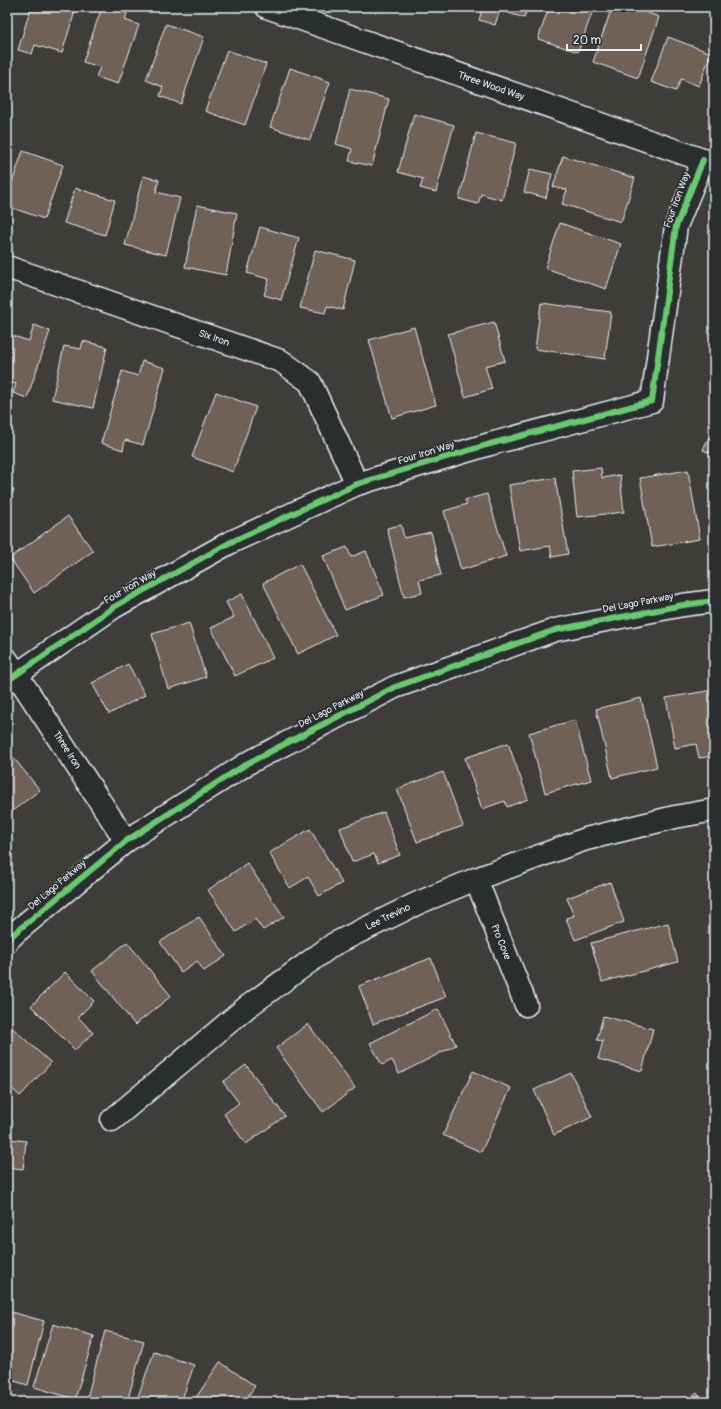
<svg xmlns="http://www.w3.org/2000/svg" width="721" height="1409" font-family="Pangolin,sans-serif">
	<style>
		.building { fill: #6f6155; stroke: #e8f1f8 }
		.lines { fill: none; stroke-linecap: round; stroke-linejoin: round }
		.minor-casing { stroke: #e8f1f8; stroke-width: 25 }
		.tertiary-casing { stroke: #e8f1f8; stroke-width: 25 }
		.minor { stroke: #2a2d2e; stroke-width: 22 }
		.tertiary { stroke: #2a2d2e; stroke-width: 22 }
		.cycleway-casing { stroke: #2a2d2e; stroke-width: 8 }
		.cycleway { stroke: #67ca6e; stroke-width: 6 }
		.labels { text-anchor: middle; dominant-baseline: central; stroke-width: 3.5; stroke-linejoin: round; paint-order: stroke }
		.street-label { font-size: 10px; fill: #e8f1f8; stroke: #2a2d2e }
	</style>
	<rect width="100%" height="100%" fill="#3f3d3a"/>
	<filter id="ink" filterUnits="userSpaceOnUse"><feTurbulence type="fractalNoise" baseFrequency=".025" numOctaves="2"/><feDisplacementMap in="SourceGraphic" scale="8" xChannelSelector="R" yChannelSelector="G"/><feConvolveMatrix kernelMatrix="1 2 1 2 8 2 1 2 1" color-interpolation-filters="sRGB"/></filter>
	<g filter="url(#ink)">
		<!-- building -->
		<g class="building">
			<path d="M 31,7 L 61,7 L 75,11 L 62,53 L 35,45 L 32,54 L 18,50 Z"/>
			<path d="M 102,7 L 108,7 L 127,13 L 125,20 L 139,25 L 118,84 L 96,77 L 100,67 L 83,62 Z"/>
			<path d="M 483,7 L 528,7 L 524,18 L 500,10 L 495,25 L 479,20 Z"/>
			<path d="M 549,7 L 594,7 L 578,52 L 538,39 Z"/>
			<path d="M 612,7 L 631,7 L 659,17 L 638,78 L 593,62 Z"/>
			<path d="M 166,24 L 204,37 L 181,104 L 160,96 L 163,87 L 146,80 Z"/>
			<path d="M 668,37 L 711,53 L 699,86 L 681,79 L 676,91 L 651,82 Z"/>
			<path d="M 227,50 L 266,64 L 245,125 L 205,111 Z"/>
			<path d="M 290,68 L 330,82 L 310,140 L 270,127 Z"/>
			<path d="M 350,89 L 389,99 L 372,166 L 349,161 L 352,149 L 336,144 Z"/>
			<path d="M 414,114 L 454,125 L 436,192 L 420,188 L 423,179 L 398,172 Z"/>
			<path d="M 476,133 L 516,143 L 502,200 L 481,194 L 478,204 L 459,199 Z"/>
			<path d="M 7,139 L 11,140 L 7,152 Z"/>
			<path d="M 23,151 L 63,165 L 44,219 L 7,206 L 7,197 Z"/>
			<path d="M 563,156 L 635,178 L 621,222 L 562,204 L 567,190 L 553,187 Z"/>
			<path d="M 530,169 L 552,174 L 546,198 L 524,192 Z"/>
			<path d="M 143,176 L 159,180 L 156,192 L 180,198 L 166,255 L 125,245 Z"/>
			<path d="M 75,188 L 115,200 L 105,235 L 64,223 Z"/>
			<path d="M 197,205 L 237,213 L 226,275 L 185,267 Z"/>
			<path d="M 560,223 L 621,244 L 606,289 L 545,268 Z"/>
			<path d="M 260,227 L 299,238 L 281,300 L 264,295 L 269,279 L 247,273 Z"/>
			<path d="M 315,250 L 355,260 L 343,310 L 327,306 L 325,313 L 300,308 Z"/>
			<path d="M 541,303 L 611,312 L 605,359 L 535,349 Z"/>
			<path d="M 714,310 L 714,336 L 711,335 Z"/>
			<path d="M 494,322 L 505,361 L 485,366 L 492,389 L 465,397 L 448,334 Z"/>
			<path d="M 34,325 L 50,331 L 27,398 L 13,393 L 16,384 L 7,381 L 7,334 L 29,341 Z"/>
			<path d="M 414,327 L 436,405 L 392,418 L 369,340 Z"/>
			<path d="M 83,341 L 107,347 L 93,408 L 52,399 L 64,346 L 81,349 Z"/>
			<path d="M 142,361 L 165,368 L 143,445 L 125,440 L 123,450 L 101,443 L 122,371 L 138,376 Z"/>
			<path d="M 216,392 L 256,407 L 233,472 L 192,457 Z"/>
			<path d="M 714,426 L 714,455 L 703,450 Z"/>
			<path d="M 601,468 L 602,478 L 620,475 L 624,512 L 577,517 L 572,471 Z"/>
			<path d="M 688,470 L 700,539 L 652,547 L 640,478 Z"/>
			<path d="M 555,478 L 568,554 L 552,557 L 550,546 L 520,551 L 509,485 Z"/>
			<path d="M 7,486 L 14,490 L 7,503 Z"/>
			<path d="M 487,494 L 506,556 L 461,570 L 444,511 L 467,504 L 465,500 Z"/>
			<path d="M 68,516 L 93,551 L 34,593 L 10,558 Z"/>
			<path d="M 401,525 L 404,538 L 431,532 L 441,575 L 419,580 L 422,593 L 404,597 L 387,528 Z"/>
			<path d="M 347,547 L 351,557 L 366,551 L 384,595 L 345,610 L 323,556 Z"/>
			<path d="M 300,564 L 336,635 L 298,654 L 263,583 Z"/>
			<path d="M 242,594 L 273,658 L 235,676 L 211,628 L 234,617 L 226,602 Z"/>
			<path d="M 189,623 L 206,677 L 168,689 L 152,634 Z"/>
			<path d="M 128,664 L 145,695 L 109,714 L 92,683 Z"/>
			<path d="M 713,690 L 714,756 L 699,758 L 696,744 L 675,748 L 666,698 Z"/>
			<path d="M 641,698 L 657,767 L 612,778 L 596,709 Z"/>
			<path d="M 575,720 L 591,780 L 545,793 L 529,733 Z"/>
			<path d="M 508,743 L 528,799 L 507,807 L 505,801 L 482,809 L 465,758 Z"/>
			<path d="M 7,750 L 40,790 L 7,815 Z"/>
			<path d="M 443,772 L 463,826 L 417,842 L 397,789 Z"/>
			<path d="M 384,812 L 400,855 L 378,863 L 374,854 L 352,862 L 340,828 Z"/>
			<path d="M 310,829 L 342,883 L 319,896 L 308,877 L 290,888 L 269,853 Z"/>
			<path d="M 247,863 L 284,917 L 263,930 L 255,919 L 236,932 L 208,890 Z"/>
			<path d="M 610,882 L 624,922 L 575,940 L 566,918 L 574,916 L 567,898 Z"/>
			<path d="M 199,917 L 226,956 L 204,971 L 197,961 L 181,972 L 160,942 Z"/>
			<path d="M 668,923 L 678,962 L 602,982 L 591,943 Z"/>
			<path d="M 127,942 L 171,996 L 135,1025 L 92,971 Z"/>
			<path d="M 431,958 L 446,997 L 373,1024 L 359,986 Z"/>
			<path d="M 65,972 L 94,1001 L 78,1017 L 93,1033 L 75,1050 L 31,1006 Z"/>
			<path d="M 438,1009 L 456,1045 L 399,1074 L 392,1060 L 382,1065 L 370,1043 Z"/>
			<path d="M 603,1016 L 653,1029 L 642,1071 L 598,1059 L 603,1041 L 597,1040 Z"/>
			<path d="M 7,1023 L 51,1063 L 20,1096 L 7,1084 Z"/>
			<path d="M 308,1024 L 355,1088 L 323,1112 L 276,1048 Z"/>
			<path d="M 246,1065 L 285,1116 L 246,1144 L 224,1114 L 239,1103 L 223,1082 Z"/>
			<path d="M 473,1071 L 511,1088 L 481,1152 L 443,1135 Z"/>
			<path d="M 571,1073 L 592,1117 L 554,1135 L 534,1090 Z"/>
			<path d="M 7,1119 L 12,1120 L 10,1139 L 26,1141 L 23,1169 L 7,1167 Z"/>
			<path d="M 7,1311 L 44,1321 L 28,1385 L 7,1379 Z"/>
			<path d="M 53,1324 L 94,1336 L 75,1399 L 34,1387 Z"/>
			<path d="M 105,1331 L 144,1341 L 127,1402 L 86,1402 Z"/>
			<path d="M 154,1352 L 194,1365 L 181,1402 L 136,1402 Z"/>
			<path d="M 220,1362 L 255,1386 L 244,1402 L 193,1402 Z"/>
			<path d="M 697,1393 L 704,1402 L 686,1402 Z"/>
		</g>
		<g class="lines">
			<!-- minor casing -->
			<g class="minor-casing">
				<g id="minor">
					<path d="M 267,7 L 714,164"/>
					<path d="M 7,267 L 281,361 L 310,382 L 357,484"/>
					<path d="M 7,660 L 126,841"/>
					<path d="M 7,681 L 114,607 L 229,543 L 357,484 L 490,444 L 652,401 L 676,226 L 703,160"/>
					<path d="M 476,879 L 526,1005"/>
					<path d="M 112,1120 L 247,1007 L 334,944 L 418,903 L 476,879 L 586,839 L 675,817 L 714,810"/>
				</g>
			</g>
			<!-- tertiary casing -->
			<g class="tertiary-casing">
				<path id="tertiary" d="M 7,941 L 16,932 L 126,841 L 248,763 L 395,687 L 555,630 L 683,605 L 714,601"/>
			</g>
			<!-- minor -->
			<use href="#minor" class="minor"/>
			<!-- tertiary -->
			<use href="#tertiary" class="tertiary"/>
			<!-- cycleway casing -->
			<g class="cycleway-casing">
				<g id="cycleway">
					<path d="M 7,681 L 114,607 L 229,543 L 357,484 L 490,444 L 652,401 L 676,226 L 703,160"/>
					<path d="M 7,941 L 16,932 L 126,841 L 248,763 L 395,687 L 555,630 L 683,605 L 714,601"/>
				</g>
			</g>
			<!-- cycleway -->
			<use href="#cycleway" class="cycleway"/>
		</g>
	</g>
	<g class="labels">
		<!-- street labels -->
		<g class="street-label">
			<text transform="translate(491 86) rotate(19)">Three Wood Way</text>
			<text transform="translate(677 200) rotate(-70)">Four Iron Way</text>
			<text transform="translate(214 338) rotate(19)">Six Iron</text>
			<text transform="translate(426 453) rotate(-17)">Four Iron Way</text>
			<text transform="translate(130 587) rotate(-30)">Four Iron Way</text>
			<text transform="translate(638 603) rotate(-11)">Del Lago Parkway</text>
			<text transform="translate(331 709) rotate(-27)">Del Lago Parkway</text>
			<text transform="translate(67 750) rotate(57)">Three Iron</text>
			<text transform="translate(57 885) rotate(-40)">Del Lago Parkway</text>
			<text transform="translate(388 917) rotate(-26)">Lee Trevino</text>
			<text transform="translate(501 942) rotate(68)">Pro Cove</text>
		</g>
	</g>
	<!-- margin -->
	<rect width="721" height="1409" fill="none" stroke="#2a2d2e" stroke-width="24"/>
	<rect x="12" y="12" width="697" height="1385" fill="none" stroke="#e8f1f8" stroke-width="1.5" filter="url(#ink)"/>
	<!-- scale -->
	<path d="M567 44v6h74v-6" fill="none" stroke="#e8f1f8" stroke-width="2"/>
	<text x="573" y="44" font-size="12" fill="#e8f1f8" stroke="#2a2d2e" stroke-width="3" paint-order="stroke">20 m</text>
</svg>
